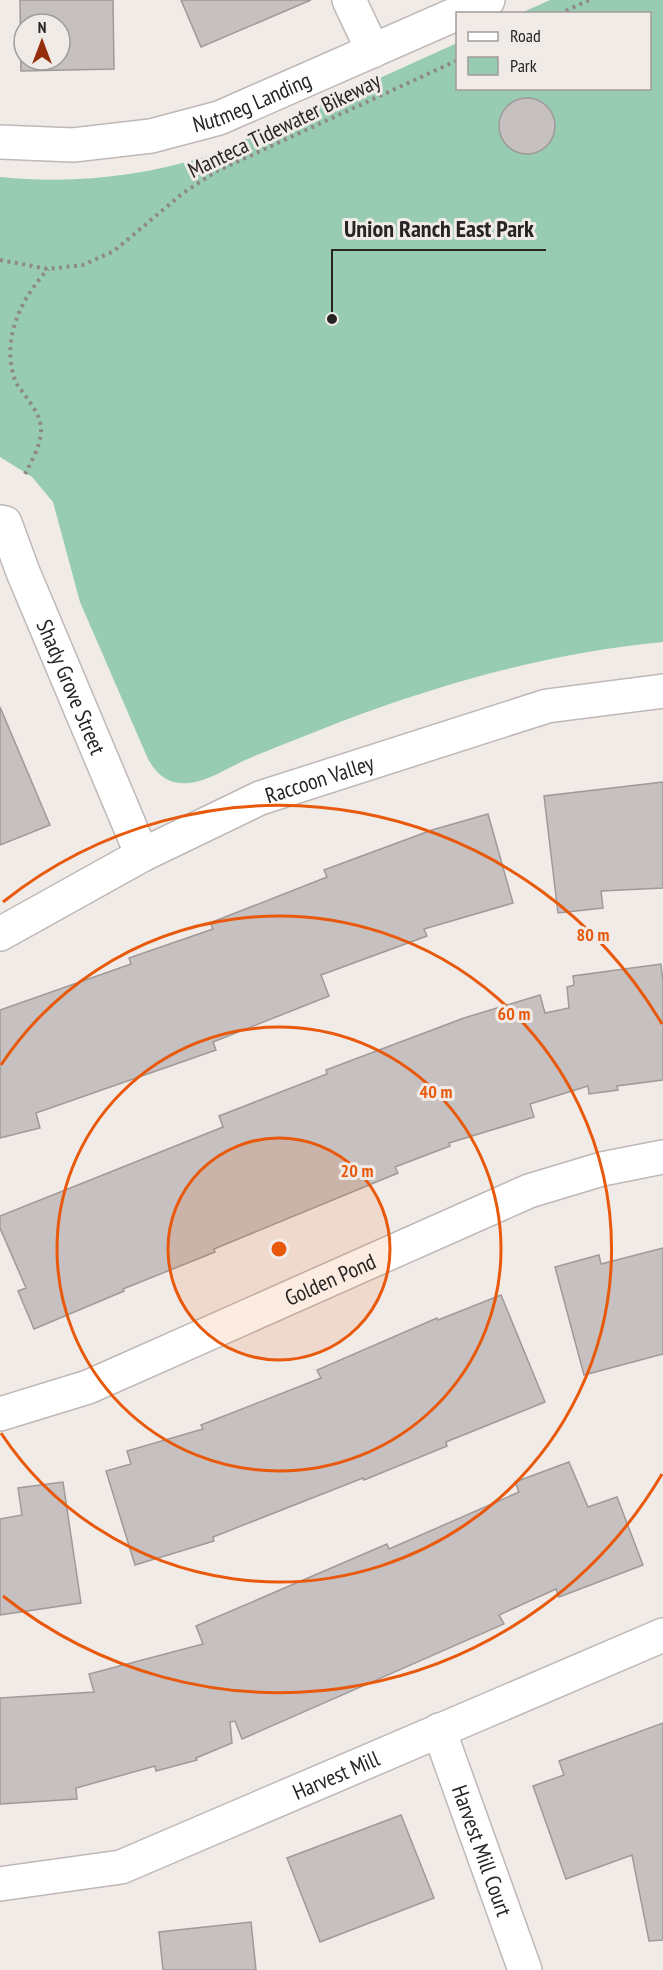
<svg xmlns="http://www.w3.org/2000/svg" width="663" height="1970" font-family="'PT Sans Narrow',sans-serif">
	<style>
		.green { fill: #97ccb2 }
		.building { fill: #c7c0c0; stroke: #9f9998; stroke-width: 1.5; fill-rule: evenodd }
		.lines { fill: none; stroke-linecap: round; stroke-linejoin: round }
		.minor-casing { stroke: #beb8b6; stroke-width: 36 }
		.path { stroke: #8e8987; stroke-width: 4; stroke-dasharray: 3 4.5; stroke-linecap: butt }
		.minor { stroke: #fff; stroke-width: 33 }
		.ring { fill: none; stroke: #e8590c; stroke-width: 3 }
		.labels { text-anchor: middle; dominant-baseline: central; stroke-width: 6; stroke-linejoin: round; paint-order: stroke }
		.street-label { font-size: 22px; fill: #272524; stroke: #f1ebe8 }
		.centre { fill: #e8590c; stroke: #f1ebe8; stroke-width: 3 }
		.ring-label { font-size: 18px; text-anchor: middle; font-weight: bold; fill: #e8590c; stroke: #f1ebe8; stroke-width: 6; stroke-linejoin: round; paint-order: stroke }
		.leader { fill: none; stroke: #272524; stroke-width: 2 }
		.callout-dot { fill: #272524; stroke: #f1ebe8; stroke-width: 2 }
		.callout-label { font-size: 24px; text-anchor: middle; font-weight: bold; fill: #272524; stroke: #f1ebe8; stroke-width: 6; stroke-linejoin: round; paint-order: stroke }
	</style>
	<rect width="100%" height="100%" fill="#f1ebe8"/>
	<!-- green -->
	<path class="green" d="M 550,0 L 663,0 L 663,642 C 553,652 443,683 340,722 C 308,735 275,747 243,761 C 226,769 206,782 188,783 C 169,785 157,775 148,759 L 80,602 L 53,502 L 32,477 L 0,457 L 0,177 C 72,184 139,177 208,156 L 457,43 L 458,88 L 650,88 L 650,14 L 521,13 Z"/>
	<!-- building -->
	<g class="building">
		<path d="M 20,0 L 113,0 L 114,69 L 21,71 ZM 24,24 L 60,24 L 60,60 L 24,60 Z"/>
		<path d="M 181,0 L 311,0 L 201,47 Z"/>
		<circle cx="527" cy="126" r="28"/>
		<path d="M 0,707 L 50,825 L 0,845 Z"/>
		<path d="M 663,782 L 663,888 L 601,891 L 603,908 L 558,913 L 544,796 Z"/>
		<path d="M 488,814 L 513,903 L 424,929 L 427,936 L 321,975 L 329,996 L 213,1042 L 216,1050 L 36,1113 L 40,1128 L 0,1138 L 0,1010 L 131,964 L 129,958 L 213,929 L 210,923 L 327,877 L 324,870 L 432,830 Z"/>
		<path d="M 661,964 L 663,982 L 663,1080 L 617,1086 L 618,1090 L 589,1094 L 588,1086 L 530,1104 L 534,1117 L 449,1143 L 450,1146 L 395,1167 L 398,1173 L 214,1249 L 215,1252 L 123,1289 L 124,1291 L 34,1329 L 18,1291 L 26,1288 L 0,1228 L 0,1216 L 223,1127 L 219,1116 L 327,1074 L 326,1070 L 464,1018 L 540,995 L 545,1013 L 569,1008 L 567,987 L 574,985 L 573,976 Z"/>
		<path d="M 663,1248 L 663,1354 L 584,1375 L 555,1267 L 599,1255 L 601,1264 Z"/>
		<path d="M 501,1295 L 545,1402 L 446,1442 L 447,1446 L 364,1480 L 363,1478 L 213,1537 L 214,1541 L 135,1565 L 106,1471 L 131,1464 L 127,1451 L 203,1429 L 201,1425 L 321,1378 L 317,1370 L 437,1318 L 438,1320 Z"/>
		<path d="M 569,1462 L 588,1507 L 617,1497 L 643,1565 L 559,1597 L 556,1589 L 499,1615 L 504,1624 L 242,1739 L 235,1721 L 230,1722 L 232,1743 L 196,1758 L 197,1760 L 156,1771 L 155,1766 L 76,1788 L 77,1799 L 0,1804 L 0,1698 L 94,1692 L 89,1674 L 203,1644 L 196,1626 L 387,1544 L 389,1549 L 519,1492 L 515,1482 Z"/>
		<path d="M 63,1482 L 81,1603 L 0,1615 L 0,1519 L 22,1515 L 18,1488 Z"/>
		<path d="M 663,1723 L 663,1940 L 649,1941 L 632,1855 L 566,1879 L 533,1786 L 564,1775 L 559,1761 Z"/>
		<path d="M 401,1815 L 434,1898 L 320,1942 L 287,1858 Z"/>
		<path d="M 251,1922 L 256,1970 L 163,1970 L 159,1932 Z"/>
	</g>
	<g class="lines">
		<!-- minor casing -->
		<g class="minor-casing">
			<g id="minor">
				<path d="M 349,0 L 373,51"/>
				<path id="s1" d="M 0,142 L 73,145 L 151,136 L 219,118 L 488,0"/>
				<path id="s2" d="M 0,522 L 5,523 L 23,572 L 142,855"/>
				<path id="s3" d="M 0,934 L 142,855 L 260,798 L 547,706 L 663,691"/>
				<path id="s4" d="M 0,1414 L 88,1387 L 529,1191 L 602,1169 L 663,1157"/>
				<path id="s5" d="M 439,1730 L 525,1970"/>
				<path id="s6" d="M 0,1884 L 121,1867 L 663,1635"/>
			</g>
		</g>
		<!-- path -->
		<g class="path">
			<path d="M 559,14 L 589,0"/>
			<path d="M 0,260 L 48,269 L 83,265 L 114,251 L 183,193 L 217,171 L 458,60"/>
			<path d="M 25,474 C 32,460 42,444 41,427 C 39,411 25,396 16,383 C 0,341 20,300 48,269"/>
		</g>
		<!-- minor -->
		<use href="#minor" class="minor"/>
	</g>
	<!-- distance rings -->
	<circle cx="279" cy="1249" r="111" fill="#e8590c" fill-opacity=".12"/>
	<g class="ring">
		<circle cx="279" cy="1249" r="111"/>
		<circle cx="279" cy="1249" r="222"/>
		<path d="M1 1065A333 333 0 1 1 1 1433"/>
		<path d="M662 1474A444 444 0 0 1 3 1596M3 902A444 444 0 0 1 662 1024"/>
	</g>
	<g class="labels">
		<!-- street labels -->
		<g class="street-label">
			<text stroke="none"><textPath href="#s1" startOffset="258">Nutmeg Landing</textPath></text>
			<text transform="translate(284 125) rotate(-26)">Manteca Tidewater Bikeway</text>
			<text stroke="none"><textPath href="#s2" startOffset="182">Shady Grove Street</textPath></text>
			<text stroke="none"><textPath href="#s3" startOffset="356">Raccoon Valley</textPath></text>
			<text stroke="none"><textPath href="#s4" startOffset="357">Golden Pond</textPath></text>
			<text stroke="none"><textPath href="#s6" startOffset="356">Harvest Mill</textPath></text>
			<text stroke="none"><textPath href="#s5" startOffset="128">Harvest Mill Court</textPath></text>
		</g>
	</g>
	<circle cx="279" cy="1249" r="9" class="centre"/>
	<g class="ring-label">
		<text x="593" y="941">80 m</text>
		<text x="514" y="1020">60 m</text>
		<text x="436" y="1098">40 m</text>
		<text x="357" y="1177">20 m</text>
	</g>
	<!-- callouts -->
	<path class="leader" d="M332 319L332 250H546"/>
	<circle class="callout-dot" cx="332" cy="319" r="6"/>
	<g class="callout-label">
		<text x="439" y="237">Union Ranch East Park</text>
	</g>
	<!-- legend -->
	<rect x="456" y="12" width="195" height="78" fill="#f1ebe8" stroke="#a09c9a" stroke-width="1.5"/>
	<rect x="468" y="32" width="30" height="9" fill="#ffffff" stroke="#a09c9a" stroke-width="1.5"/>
	<text x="510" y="42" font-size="18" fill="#272524">Road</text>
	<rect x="468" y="57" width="30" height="18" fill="#97ccb2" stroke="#a09c9a" stroke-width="1.5"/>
	<text x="510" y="72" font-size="18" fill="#272524">Park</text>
	<!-- north arrow -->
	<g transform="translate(42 42)"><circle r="28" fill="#f1ebe8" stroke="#a09c9a" stroke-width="1.5"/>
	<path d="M0-4.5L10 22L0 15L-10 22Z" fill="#952e0d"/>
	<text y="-9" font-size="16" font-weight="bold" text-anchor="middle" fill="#272524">N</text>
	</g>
</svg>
